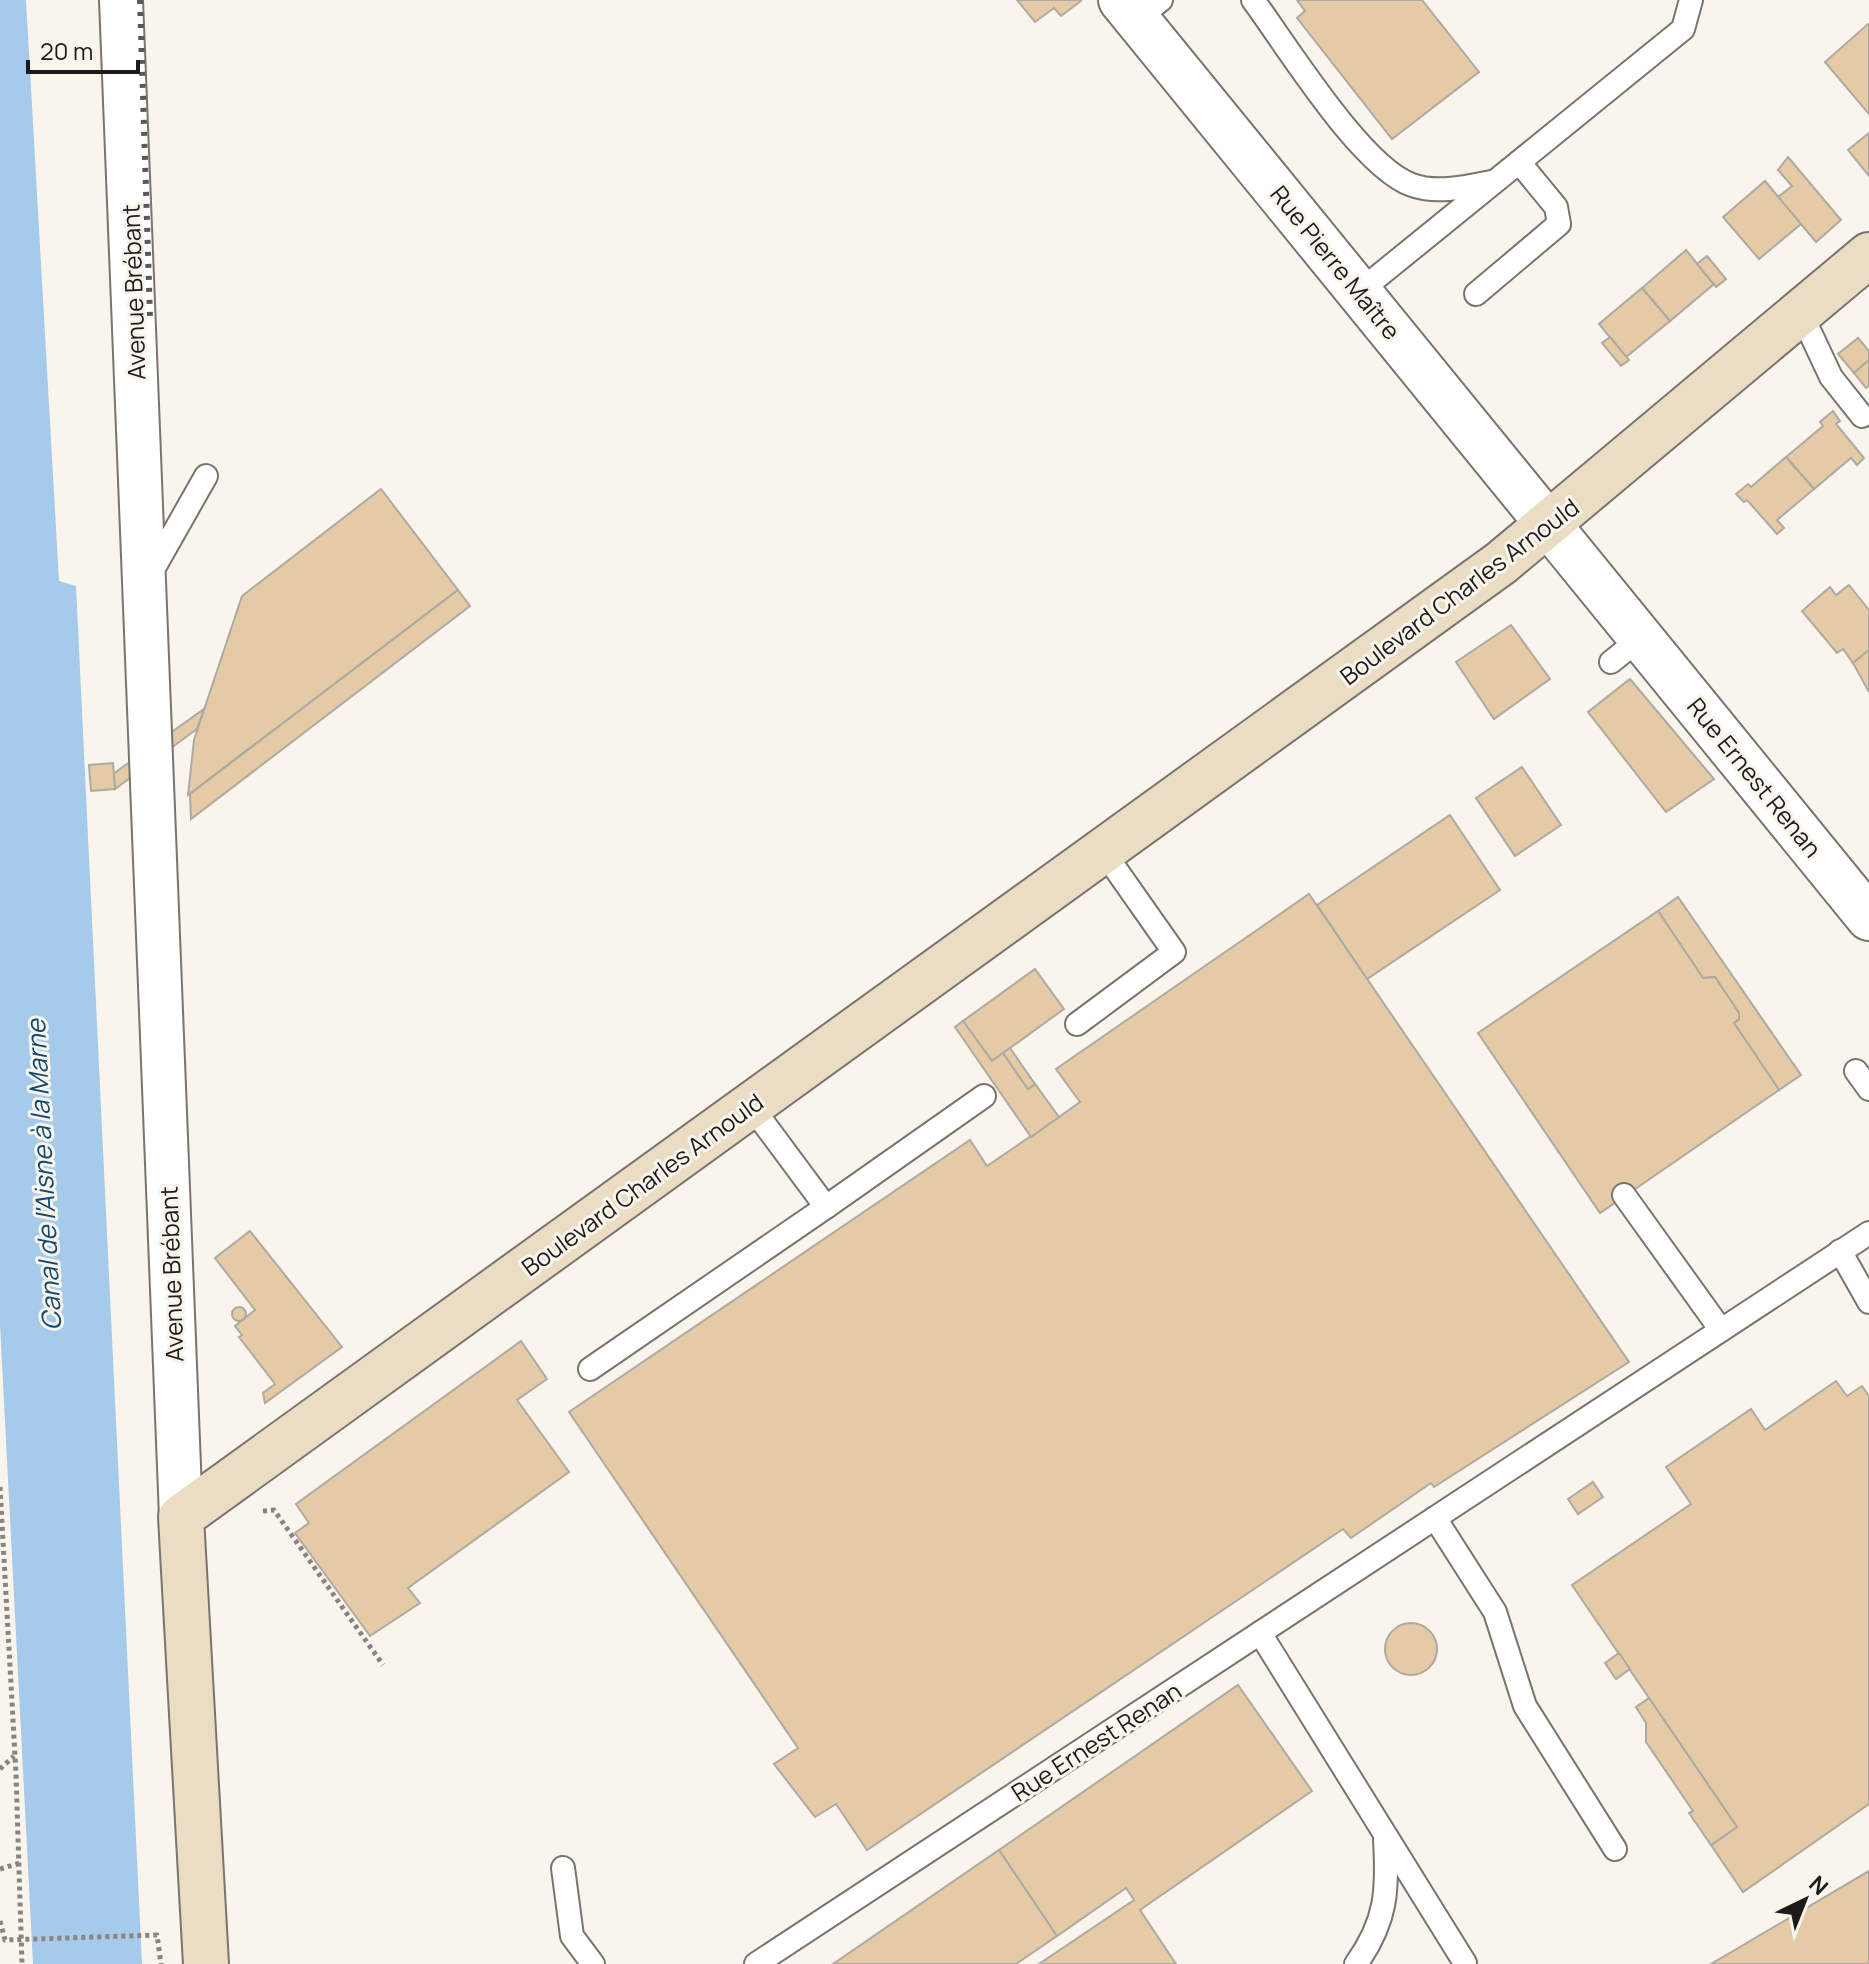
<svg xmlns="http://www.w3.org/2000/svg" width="1869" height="1964" font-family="Manrope,sans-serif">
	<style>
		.water { fill: #a6caea }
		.building { fill: #e5cba5; stroke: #aea9a2; stroke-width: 2 }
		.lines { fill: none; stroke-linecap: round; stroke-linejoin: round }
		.service-casing { stroke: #79746d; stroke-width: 26 }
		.minor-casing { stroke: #79746d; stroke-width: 46 }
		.tertiary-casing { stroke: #79746d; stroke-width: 48 }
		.secondary-casing { stroke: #79746d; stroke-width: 48 }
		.path { stroke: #888580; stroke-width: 5; stroke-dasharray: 4 4; stroke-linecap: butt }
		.service { stroke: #fff; stroke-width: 22 }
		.minor { stroke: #fff; stroke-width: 42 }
		.tertiary { stroke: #fff; stroke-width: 44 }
		.secondary { stroke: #ebdcc4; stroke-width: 44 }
		.rail { stroke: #5b5955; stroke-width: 6; stroke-dasharray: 4 8; stroke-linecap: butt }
		.path-bridge { stroke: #888580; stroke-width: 5; stroke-dasharray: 4 4; stroke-linecap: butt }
		.labels { text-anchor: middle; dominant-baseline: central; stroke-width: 6; stroke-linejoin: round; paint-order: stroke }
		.street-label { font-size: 24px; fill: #1d1b19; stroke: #f9f4ec }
		.water-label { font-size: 26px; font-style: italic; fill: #104971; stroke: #f9f4ec }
	</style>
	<rect width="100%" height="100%" fill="#f9f4ec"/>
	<!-- water -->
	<path class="water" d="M 0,0 L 26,0 L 59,581 L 76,586 L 142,1964 L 33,1964 L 0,1324 Z"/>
	<!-- building -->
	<g class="building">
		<path d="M 1017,0 L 1080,0 L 1081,1 L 1061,16 L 1054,8 L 1035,22 Z"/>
		<path d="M 1297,0 L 1422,0 L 1479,72 L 1392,139 L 1297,18 L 1305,11 Z"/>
		<path d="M 1868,24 L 1869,25 L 1869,114 L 1825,62 Z"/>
		<path d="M 1869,133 L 1869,176 L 1848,150 Z"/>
		<path d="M 1788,157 L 1841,220 L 1816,242 L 1778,197 L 1792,186 L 1778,170 Z"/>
		<path d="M 1765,181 L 1801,224 L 1759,259 L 1723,217 Z"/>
		<path d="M 1686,250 L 1714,284 L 1670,321 L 1642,288 Z"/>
		<path d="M 1707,256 L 1726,279 L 1716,287 L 1697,264 Z"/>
		<path d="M 1642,288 L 1670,321 L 1626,357 L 1599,324 Z"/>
		<path d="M 1610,337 L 1629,360 L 1621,366 L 1602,343 Z"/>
		<path d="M 1858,338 L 1869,351 L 1869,360 L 1854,373 L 1838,354 Z"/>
		<path d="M 1869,360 L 1869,386 L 1866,388 L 1854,373 Z"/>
		<path d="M 1833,411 L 1840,421 L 1836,424 L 1864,458 L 1857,465 L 1851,458 L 1814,489 L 1786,457 L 1823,426 L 1820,422 Z"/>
		<path d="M 1786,457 L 1814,489 L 1777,520 L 1784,528 L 1777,534 L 1747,500 L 1744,502 L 1736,494 L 1748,484 L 1751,487 Z"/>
		<path d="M 381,489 L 458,590 L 188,795 L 194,740 L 242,596 Z"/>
		<path d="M 1849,585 L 1869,610 L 1869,650 L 1853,663 L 1843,649 L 1837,653 L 1802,611 L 1830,587 L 1836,595 Z"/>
		<path d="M 458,590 L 470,606 L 191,819 L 190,794 Z"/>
		<path d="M 1511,625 L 1550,679 L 1494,719 L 1456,662 Z"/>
		<path d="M 1869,650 L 1869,692 L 1853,663 Z"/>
		<path d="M 1630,679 L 1714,779 L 1666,812 L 1588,712 Z"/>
		<path d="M 204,709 L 197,729 L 115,789 L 113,774 Z"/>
		<path d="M 113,763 L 115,789 L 91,791 L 89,765 Z"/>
		<path d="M 1522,767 L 1561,825 L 1515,856 L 1476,798 Z"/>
		<path d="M 1450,815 L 1500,890 L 1367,979 L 1317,905 Z"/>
		<path d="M 1309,894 L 1629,1362 L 1434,1487 L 1431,1483 L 1351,1538 L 1343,1529 L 867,1850 L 836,1804 L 815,1817 L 774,1764 L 798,1748 L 569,1412 L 970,1140 L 987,1166 L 1059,1117 L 1080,1102 L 1056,1069 Z"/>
		<path d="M 1678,897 L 1801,1075 L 1779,1090 L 1734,1023 L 1739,1019 L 1739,1013 L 1715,977 L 1703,978 L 1658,911 Z"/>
		<path d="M 1658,911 L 1703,978 L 1715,977 L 1739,1013 L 1739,1019 L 1734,1023 L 1779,1090 L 1600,1213 L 1478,1033 Z"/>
		<path d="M 1035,969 L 1064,1009 L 992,1061 L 963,1021 Z"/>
		<path d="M 963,1021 L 992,1061 L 1003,1053 L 1028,1089 L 1035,1084 L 1059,1117 L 1031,1137 L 955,1027 Z"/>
		<path d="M 1010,1048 L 1035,1084 L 1028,1089 L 1003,1053 Z"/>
		<path d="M 250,1231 L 342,1347 L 265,1403 L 263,1393 L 275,1384 L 239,1337 L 242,1335 L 235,1326 L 255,1310 L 215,1258 Z"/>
		<circle cx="239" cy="1314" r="7"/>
		<path d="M 521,1341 L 547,1379 L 517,1400 L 569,1472 L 408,1588 L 420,1603 L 370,1636 L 295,1533 L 309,1523 L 296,1504 Z"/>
		<path d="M 1836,1381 L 1847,1396 L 1862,1386 L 1869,1396 L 1869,1804 L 1743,1892 L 1711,1845 L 1737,1827 L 1572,1585 L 1691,1504 L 1666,1467 L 1751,1409 L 1765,1430 Z"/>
		<path d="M 1593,1482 L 1603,1497 L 1578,1514 L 1568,1499 Z"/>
		<circle cx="1411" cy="1649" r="26"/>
		<path d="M 1619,1653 L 1630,1669 L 1616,1679 L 1605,1663 Z"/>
		<path d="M 1238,1685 L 1312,1791 L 1140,1910 L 1176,1964 L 1039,1964 L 1134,1900 L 1126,1888 L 1057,1936 L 999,1850 Z"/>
		<path d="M 1649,1698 L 1737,1827 L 1711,1845 L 1689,1813 L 1693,1811 L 1646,1742 L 1646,1723 L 1636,1707 Z"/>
		<path d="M 999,1850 L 1057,1936 L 1016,1964 L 833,1964 Z"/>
		<path d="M 1869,1871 L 1869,1964 L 1711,1964 Z"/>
	</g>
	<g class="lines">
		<!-- service casing -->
		<g class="service-casing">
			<g id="service">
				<path d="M 1253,0 C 1287,46 1361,167 1412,185 C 1436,194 1466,187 1491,182"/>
				<path d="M 1137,19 L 1161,0"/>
				<path d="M 1360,291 L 1683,29 L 1691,0"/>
				<path d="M 1476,294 L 1559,224 L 1556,207 L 1519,162"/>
				<path d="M 1801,313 L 1831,377 L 1862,416"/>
				<path d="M 151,573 L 206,476"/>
				<path d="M 1611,662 L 1642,637"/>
				<path d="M 1077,1024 L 1174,952 L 1103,851"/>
				<path d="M 1856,1071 L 1869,1089"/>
				<path d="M 1624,1195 L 1721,1330"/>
				<path d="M 826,1207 L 984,1096"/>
				<path d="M 1840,1251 L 1869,1302"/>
				<path d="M 590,1369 L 826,1207 L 751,1106"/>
				<path d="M 1435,1518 L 1495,1612 L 1525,1706 L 1615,1849"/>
				<path d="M 1260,1633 L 1465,1963"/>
				<path d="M 563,1868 L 572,1936 L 593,1964"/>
				<path d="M 756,1964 L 1869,1233"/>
				<path d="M 1356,1964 C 1387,1921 1388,1890 1385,1839"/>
			</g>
		</g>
		<!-- minor casing -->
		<g class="minor-casing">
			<path id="minor" d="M 121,0 L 181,1517"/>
		</g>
		<!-- tertiary casing -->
		<g class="tertiary-casing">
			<path id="tertiary" d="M 1121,0 L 1869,918"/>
		</g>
		<!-- secondary casing -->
		<g class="secondary-casing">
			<path id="secondary" d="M 206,1964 L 181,1517 L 1501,563 L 1869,255"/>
		</g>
		<!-- path -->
		<g class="path">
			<path d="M 0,1487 L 16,1774 L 22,1964"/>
			<path d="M 263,1511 L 274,1510 L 383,1665"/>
			<path d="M 0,1769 L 14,1756"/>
			<path d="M 0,1869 L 20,1863"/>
		</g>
		<!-- service -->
		<use href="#service" class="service"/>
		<!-- minor -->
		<use href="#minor" class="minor"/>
		<!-- tertiary -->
		<use href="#tertiary" class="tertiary"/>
		<!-- secondary -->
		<use href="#secondary" class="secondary"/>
		<!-- rail -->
		<path class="rail" d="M 140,0 L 150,317"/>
		<!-- path-bridge -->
		<path class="path-bridge" d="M 0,1921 L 5,1940 L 157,1935 L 161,1964"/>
	</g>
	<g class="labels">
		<!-- street labels -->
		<g class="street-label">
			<text transform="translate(1336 262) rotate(51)">Rue Pierre Maître</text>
			<text transform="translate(133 292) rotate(-92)">Avenue Brébant</text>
			<text transform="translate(1459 591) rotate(-37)">Boulevard Charles Arnould</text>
			<text transform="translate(1755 777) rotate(51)">Rue Ernest Renan</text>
			<text transform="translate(642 1184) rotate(-36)">Boulevard Charles Arnould</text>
			<text transform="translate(171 1274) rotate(-92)">Avenue Brébant</text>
			<text transform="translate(1096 1741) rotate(-33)">Rue Ernest Renan</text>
		</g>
		<!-- water labels -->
		<g class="water-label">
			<text transform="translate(43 1175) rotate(-93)">Canal de l'Aisne à la Marne</text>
		</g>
	</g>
	<!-- north arrow -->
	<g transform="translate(1805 1900) rotate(43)" stroke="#f9f4ec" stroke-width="6" paint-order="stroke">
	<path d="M0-6L14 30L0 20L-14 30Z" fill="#1d1b19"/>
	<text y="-12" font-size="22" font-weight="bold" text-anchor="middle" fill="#1d1b19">N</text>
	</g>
	<!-- scale -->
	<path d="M28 60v12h110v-12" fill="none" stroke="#1d1b19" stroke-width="4"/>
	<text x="40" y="60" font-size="24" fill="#1d1b19" stroke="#f9f4ec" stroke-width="6" paint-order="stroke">20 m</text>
</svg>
